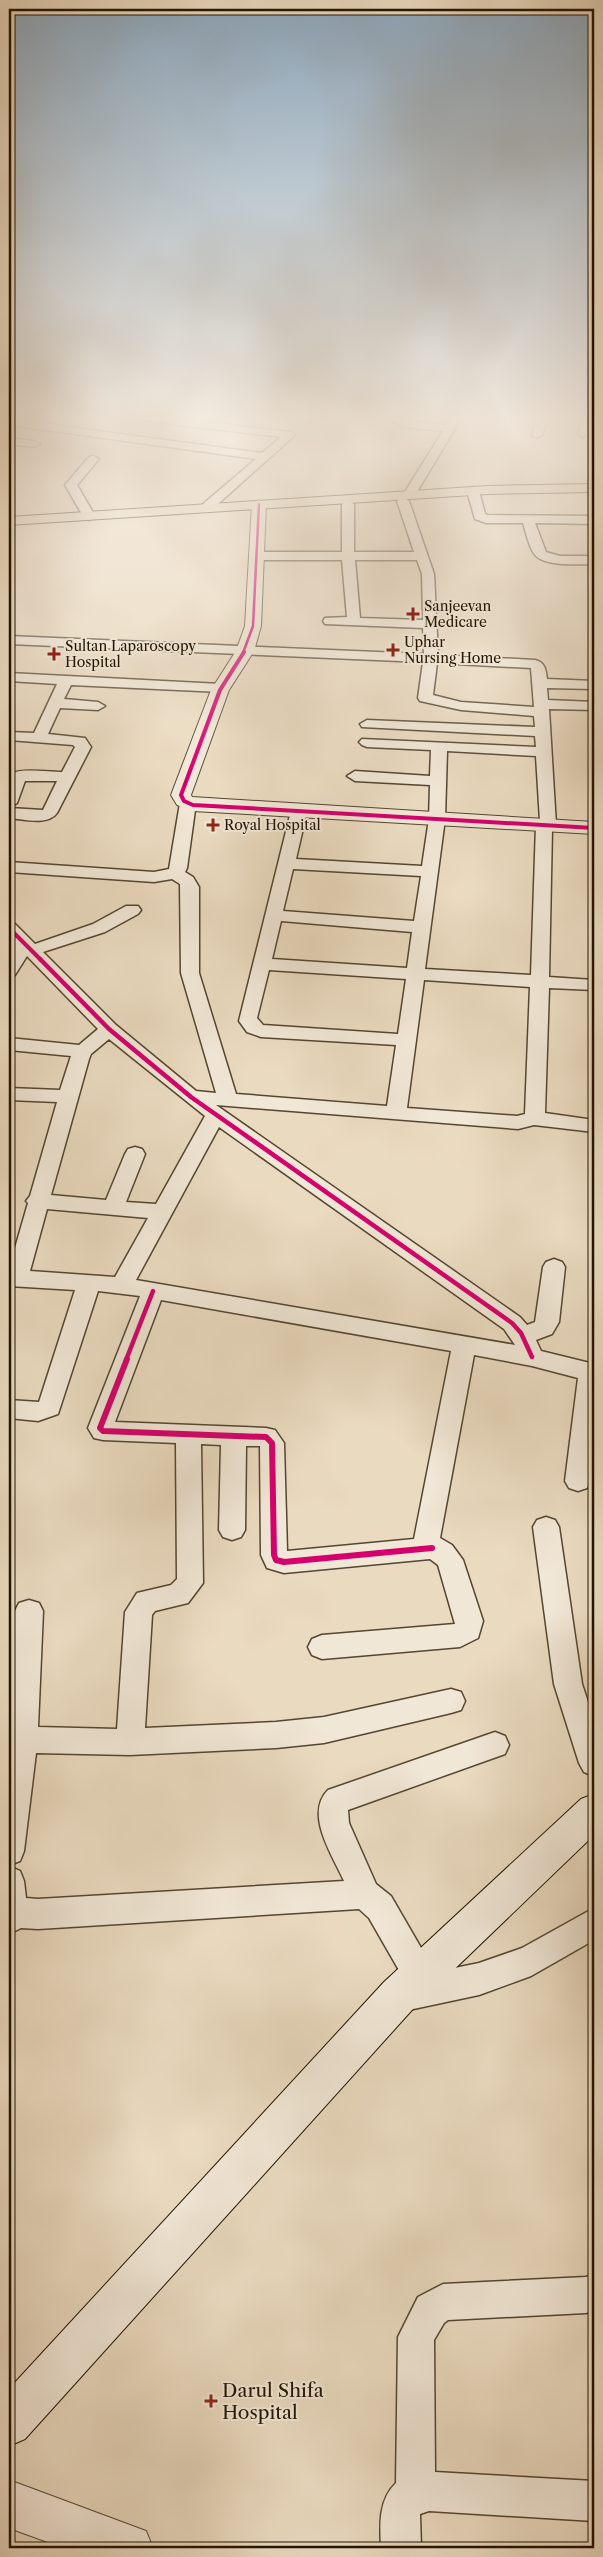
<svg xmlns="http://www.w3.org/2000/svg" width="603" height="2557" font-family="'Libre Caslon Text',serif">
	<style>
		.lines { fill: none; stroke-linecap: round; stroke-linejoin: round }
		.minor-casing { stroke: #544631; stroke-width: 3 }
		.tertiary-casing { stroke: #544631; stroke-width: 2 }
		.secondary-casing { stroke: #221401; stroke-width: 2 }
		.primary-casing { stroke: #221401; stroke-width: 2 }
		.minor { fill: #f1e7d6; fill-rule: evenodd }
		.tertiary { fill: #f1e7d6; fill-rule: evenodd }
		.secondary { fill: #f1e7d6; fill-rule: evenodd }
		.primary { fill: #eadac0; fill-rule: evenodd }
		.cycleway-far3-casing { stroke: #f1e7d6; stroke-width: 4.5 }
		.cycleway-far2-casing { stroke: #f1e7d6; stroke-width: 6 }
		.cycleway-far1-casing { stroke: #f1e7d6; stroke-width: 8 }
		.cycleway-casing { stroke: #f1e7d6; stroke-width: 9 }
		.cycleway-far3 { stroke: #d6006c; stroke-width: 2.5 }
		.cycleway-far2 { stroke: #d6006c; stroke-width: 4 }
		.cycleway-far1 { stroke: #d6006c; stroke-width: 4.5 }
		.cycleway { stroke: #d6006c; stroke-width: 6 }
		.poi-dot { fill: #8f2418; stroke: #f1e7d6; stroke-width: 2 }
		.labels { text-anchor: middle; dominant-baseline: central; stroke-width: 4; stroke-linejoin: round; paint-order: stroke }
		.far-poi-label { font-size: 14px; fill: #221401; stroke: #f1e7d6; text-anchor: start }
		.near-poi-label { font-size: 19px; fill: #221401; stroke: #f1e7d6; text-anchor: start }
	</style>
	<rect width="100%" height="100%" fill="#eadac0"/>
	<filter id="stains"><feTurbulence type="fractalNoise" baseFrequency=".004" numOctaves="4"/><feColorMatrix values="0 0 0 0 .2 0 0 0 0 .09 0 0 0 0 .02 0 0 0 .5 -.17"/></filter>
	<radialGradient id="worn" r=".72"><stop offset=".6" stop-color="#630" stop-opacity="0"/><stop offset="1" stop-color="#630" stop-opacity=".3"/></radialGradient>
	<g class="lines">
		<!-- minor casing -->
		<g class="minor-casing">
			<g id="minor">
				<path d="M 133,417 L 163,417 L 290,432 L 295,435 L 210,511 L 202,511 L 202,505 L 256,459 L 9,425 L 9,419 L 262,453 L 281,437 L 138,420 Z"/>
				<path d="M 291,417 L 314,417 L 315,419 L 310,422 L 292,419 Z"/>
				<path d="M 344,417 L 355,417 L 348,422 L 344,421 Z"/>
				<path d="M 396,417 L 406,417 L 405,421 L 446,425 L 452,417 L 462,417 L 415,495 L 409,499 L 403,495 L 443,431 L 404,427 L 393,422 Z"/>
				<path d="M 538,417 L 548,417 L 542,435 L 537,438 L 532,435 Z"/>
				<path d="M 583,417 L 593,417 L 588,434 L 583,437 L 578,434 Z"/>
				<path d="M 9,438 L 34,441 L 40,444 L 34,447 L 9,444 Z"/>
				<path d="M 93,456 L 99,459 L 77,485 L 95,516 L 89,520 L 83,516 L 65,485 L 89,457 Z"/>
				<path d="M 473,487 L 479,491 L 485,514 L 488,515 L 594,516 L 594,524 L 535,523 L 546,552 L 560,556 L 594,556 L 594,564 C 580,564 547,567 536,556 C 529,549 526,532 523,523 L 486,523 L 475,519 L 467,491 Z"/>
				<path d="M 403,497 L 409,501 L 434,574 L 438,655 L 535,660 C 545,662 546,670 547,679 L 594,681 L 594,689 L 547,688 L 548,700 L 594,702 L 594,710 L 549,709 L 556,825 L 552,829 L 549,977 L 594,980 L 594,990 L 549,988 L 545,1113 L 594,1120 L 594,1132 L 534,1125 L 518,1129 L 216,1105 L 520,1317 L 527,1325 L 535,1322 L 543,1267 L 546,1262 L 554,1259 L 562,1262 L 565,1267 L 559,1322 L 552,1334 L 536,1340 L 541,1351 L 594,1364 C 594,1395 600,1463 587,1488 L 578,1491 L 569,1488 L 565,1481 L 578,1378 L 532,1366 L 474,1355 L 440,1538 L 452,1545 L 463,1560 L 483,1621 L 478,1638 L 460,1647 L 322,1659 L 312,1655 L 308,1647 L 312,1639 L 322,1635 L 455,1624 L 438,1565 L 430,1559 L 284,1573 L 267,1568 L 261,1555 L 260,1446 L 246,1446 L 245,1530 L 241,1537 L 232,1540 L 223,1537 L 219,1530 L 221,1445 L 201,1444 L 203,1583 L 188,1603 L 155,1611 L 152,1615 L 145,1728 L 276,1722 L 324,1717 L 451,1689 L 461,1692 L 465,1701 L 461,1710 L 451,1713 L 324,1743 L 276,1748 L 130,1755 L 36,1753 L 24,1851 L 20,1861 L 9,1865 L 9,1737 L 15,1611 L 19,1603 L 29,1600 L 39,1603 L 43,1611 L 38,1727 L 117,1729 L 125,1612 L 137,1593 L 171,1585 L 177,1579 L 176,1443 L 103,1440 L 94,1438 L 88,1428 L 140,1296 L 98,1291 L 58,1414 L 38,1421 L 9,1418 L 9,1400 L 39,1402 L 75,1290 L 9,1286 L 9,1269 L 28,1203 L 26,1201 L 30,1196 L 57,1102 L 9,1100 L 9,1088 L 60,1090 L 71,1056 L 9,1050 L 9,1038 L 79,1045 L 98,1029 L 27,956 L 15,975 L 9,976 L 9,955 L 15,945 L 9,938 L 9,923 L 15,924 L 35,944 L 93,924 L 126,906 L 138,906 L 141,910 L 138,914 L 105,932 L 43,952 L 116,1025 L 196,1091 L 216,1093 L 181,973 L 180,884 L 172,879 L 154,882 L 9,872 L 9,862 L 154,872 L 169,869 L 180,803 L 182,800 L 194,800 L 196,803 L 187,868 L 185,872 L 193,877 L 199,887 L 199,973 L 236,1094 L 387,1106 L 396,1045 L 261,1037 L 247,1032 L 239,1021 L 291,811 L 299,806 L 307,811 L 296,859 L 422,866 L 429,819 L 430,785 L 355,781 L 347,776 L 355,771 L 430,776 L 431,750 L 367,747 L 362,745 L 359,742 L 362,739 L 536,747 L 535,736 L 362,727 L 360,724 L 367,720 L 535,727 L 534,716 L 461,710 L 420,701 L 418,698 L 423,662 L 9,644 L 9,636 L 424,654 L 423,628 L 325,624 L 323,621 L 325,618 L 347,617 L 342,560 L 257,560 L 251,556 L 257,552 L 342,552 L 342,504 L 348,500 L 354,504 L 354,552 L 414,552 L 397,501 ZM 355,560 L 417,560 L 422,574 L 423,620 L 360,618 ZM 437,663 L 531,668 L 534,707 L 461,702 L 433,695 ZM 447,751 L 536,756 L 540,821 L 536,825 L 531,975 L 425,969 L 445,819 ZM 293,869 L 421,876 L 414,921 L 283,911 ZM 281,921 L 412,932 L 407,968 L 272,959 ZM 269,970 L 406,979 L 398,1034 L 263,1025 L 257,1018 ZM 424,980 L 530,987 L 525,1114 L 517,1116 L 407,1108 ZM 109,1039 L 205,1116 L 156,1204 L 126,1202 L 145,1154 L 142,1149 L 135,1147 L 128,1149 L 125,1154 L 106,1200 L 51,1195 L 89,1059 L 91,1054 ZM 219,1127 L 504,1329 L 515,1345 L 136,1280 ZM 47,1209 L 148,1218 L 115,1277 L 30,1271 ZM 161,1300 L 451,1351 L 414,1539 L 287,1551 L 284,1443 L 275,1430 L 266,1428 L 115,1422 Z"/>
				<path d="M 9,673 L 221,684 L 228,688 L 221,692 L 71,685 L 64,699 L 98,702 L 105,706 L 98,710 L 60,708 L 48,734 L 85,738 L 91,747 L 57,813 C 48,826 22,819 9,818 L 9,808 L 43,810 L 57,781 L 25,781 L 17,803 L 9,808 C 8,800 5,778 14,773 C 20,768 53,772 62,772 L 75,747 L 73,745 L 9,740 L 9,732 L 34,733 L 57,684 L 9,681 Z"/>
				<path d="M 546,1517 L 555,1520 L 559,1527 L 582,1684 L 594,1720 L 594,1776 L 584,1772 L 579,1763 L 554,1684 L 533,1527 L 537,1520 Z"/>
				<path d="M 495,1732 L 505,1736 L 509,1745 L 505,1754 L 348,1810 L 349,1823 L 376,1884 L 391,1896 L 435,1972 L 479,1963 L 522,1948 L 594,1908 L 594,1940 L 531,1976 L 479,1995 L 404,2011 L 393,2006 L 388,1995 L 393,1984 L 404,1979 L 369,1918 L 359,1909 L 38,1929 L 21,1928 L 9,1934 L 9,1866 L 20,1871 L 24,1881 L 26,1898 L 38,1899 L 344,1881 C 333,1856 304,1814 328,1790 Z"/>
				<path d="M 594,2274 L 594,2310 L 586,2313 L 448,2320 L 444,2323 L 434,2340 L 435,2472 L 594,2481 L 594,2521 L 429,2511 L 420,2514 L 421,2548 L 381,2548 C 380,2526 378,2500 396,2483 L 398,2337 L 418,2297 L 443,2284 L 586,2277 Z"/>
			</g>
		</g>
		<!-- tertiary casing -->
		<g class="tertiary-casing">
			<g id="tertiary">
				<path d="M 259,500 L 266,504 L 261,626 L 254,651 L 229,690 L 191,795 L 192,797 L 594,822 L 594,834 L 193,811 L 177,805 L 171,795 L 211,690 L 236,651 L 245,626 L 252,504 Z"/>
				<path d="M 9,2480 L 146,2531 L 153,2548 L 64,2548 L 9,2528 Z"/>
			</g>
		</g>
		<!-- secondary casing -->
		<g class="secondary-casing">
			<path id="secondary" d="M 594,1794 L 594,1835 L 412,2010 L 25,2439 L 9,2446 L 9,2389 L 384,1982 L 581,1799 Z"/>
		</g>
		<!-- primary casing -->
		<g class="primary-casing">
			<path id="primary" d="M 594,484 L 594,492 L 488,494 L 9,525 L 9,517 L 488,486 Z"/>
		</g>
		<!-- minor -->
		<use href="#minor" class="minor"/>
		<!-- tertiary -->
		<use href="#tertiary" class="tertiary"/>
		<!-- secondary -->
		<use href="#secondary" class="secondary"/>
		<!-- primary -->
		<use href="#primary" class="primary"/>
		<!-- cycleway-far3 casing -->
		<g class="cycleway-far3-casing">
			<path id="cycleway-far3" d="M 243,653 L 253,626 L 259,504"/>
		</g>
		<!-- cycleway-far2 casing -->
		<g class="cycleway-far2-casing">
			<g id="cycleway-far2">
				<path d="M 244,652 L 220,690 L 181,795 L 184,801 L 193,805 L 594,828"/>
				<path d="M 9,928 L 41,960"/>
			</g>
		</g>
		<!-- cycleway-far1 casing -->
		<g class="cycleway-far1-casing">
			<g id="cycleway-far1">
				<path d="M 40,959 L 109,1029 L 191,1097 L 512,1323 L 521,1333 L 532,1357"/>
				<path d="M 126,1360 L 153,1291"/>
			</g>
		</g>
		<!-- cycleway casing -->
		<g class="cycleway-casing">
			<path id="cycleway" d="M 127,1359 L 100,1428 L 103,1431 L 266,1437 L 272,1443 L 274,1555 L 276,1560 L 284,1562 L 432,1548"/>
		</g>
		<!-- cycleway-far3 -->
		<use href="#cycleway-far3" class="cycleway-far3"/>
		<!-- cycleway-far2 -->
		<use href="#cycleway-far2" class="cycleway-far2"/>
		<!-- cycleway-far1 -->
		<use href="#cycleway-far1" class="cycleway-far1"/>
		<!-- cycleway -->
		<use href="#cycleway" class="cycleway"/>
	</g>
	<!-- sky -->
	<linearGradient id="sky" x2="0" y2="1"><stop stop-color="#8da8be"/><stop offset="0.54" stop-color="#f6eee3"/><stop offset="1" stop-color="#f6eee3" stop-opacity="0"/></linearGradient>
	<rect width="603" height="775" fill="url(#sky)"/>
	<!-- markers -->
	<g class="poi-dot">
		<path d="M410.5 606.5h5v5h5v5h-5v5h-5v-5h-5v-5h5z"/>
		<path d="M390.5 642.5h5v5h5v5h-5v5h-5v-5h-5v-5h5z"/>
		<path d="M51.5 646.5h5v5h5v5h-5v5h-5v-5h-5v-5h5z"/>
		<path d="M210.5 817.5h5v5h5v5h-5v5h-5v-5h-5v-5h5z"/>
		<path d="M208.5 2393.5h5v5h5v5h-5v5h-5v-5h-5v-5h5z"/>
	</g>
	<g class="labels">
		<!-- far-poi labels -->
		<g class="far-poi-label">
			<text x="424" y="606">Sanjeevan<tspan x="424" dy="16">Medicare</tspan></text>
			<text x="404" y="642">Uphar<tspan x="404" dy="16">Nursing Home</tspan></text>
			<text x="65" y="646">Sultan Laparoscopy<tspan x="65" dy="16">Hospital</tspan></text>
			<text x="224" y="825">Royal Hospital</text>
		</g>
		<!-- near-poi labels -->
		<g class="near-poi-label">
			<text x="222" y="2390">Darul Shifa<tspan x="222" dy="22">Hospital</tspan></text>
		</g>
	</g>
	<!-- margin -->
	<rect width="603" height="2557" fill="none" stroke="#eadac0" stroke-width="30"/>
	<rect x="10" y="10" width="583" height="2537" fill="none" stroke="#221401" stroke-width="2.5"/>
	<rect x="15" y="15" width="573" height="2527" fill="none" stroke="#221401"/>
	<rect width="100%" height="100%" filter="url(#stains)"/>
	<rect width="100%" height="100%" fill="url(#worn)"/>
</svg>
